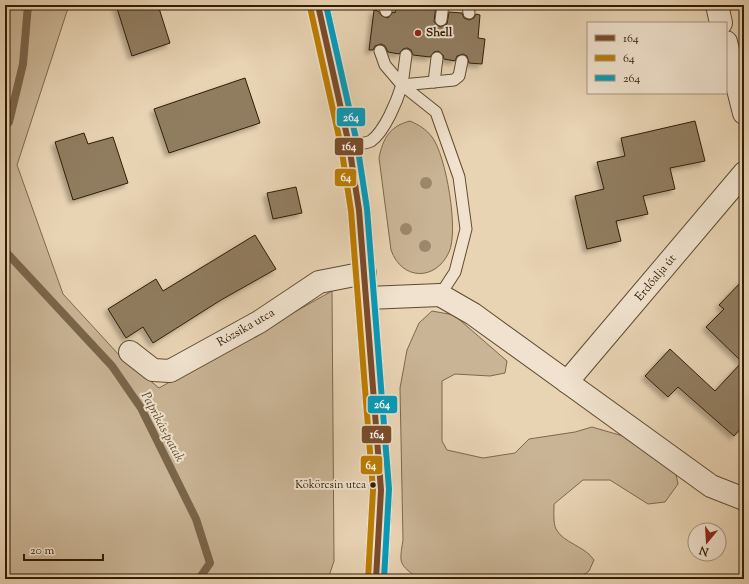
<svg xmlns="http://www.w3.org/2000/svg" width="749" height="584" font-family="'Sorts Mill Goudy',serif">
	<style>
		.green { fill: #c9b495; stroke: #7d684c }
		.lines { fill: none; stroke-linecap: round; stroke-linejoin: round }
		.stream { stroke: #7a654a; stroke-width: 8 }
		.building { fill: #907c5f; stroke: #311d04; filter: url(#shadow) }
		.service-casing { stroke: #5f4a30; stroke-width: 13 }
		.minor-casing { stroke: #5f4a30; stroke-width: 24 }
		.secondary-casing { stroke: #311d04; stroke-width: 24 }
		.service { stroke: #f0e2ce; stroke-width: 11 }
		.minor { stroke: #f0e2ce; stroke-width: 22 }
		.secondary { stroke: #f0e2ce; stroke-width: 22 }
		.bus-1-casing { stroke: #f0e2ce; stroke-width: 9 }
		.bus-2-casing { stroke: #f0e2ce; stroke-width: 9 }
		.bus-3-casing { stroke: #f0e2ce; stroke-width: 9 }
		.bus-1 { stroke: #7a4b2a; stroke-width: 6 }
		.bus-2 { stroke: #bc7d01; stroke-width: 6 }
		.bus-3 { stroke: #059bba; stroke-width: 6 }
		.tree { fill: #9d886b }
		.poi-dot { fill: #8f2418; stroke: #f0e2ce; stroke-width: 1.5 }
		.bus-dot { fill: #311d04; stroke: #f0e2ce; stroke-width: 1.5 }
		.labels { text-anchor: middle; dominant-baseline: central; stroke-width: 4; stroke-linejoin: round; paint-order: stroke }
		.bus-label { font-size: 11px; fill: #311d04; stroke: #f0e2ce; text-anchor: end }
		.poi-label { font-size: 12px; font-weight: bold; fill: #311d04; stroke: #f0e2ce; text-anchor: start }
		.street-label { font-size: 12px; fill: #311d04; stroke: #f0e2ce }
		.water-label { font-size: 13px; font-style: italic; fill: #5b472d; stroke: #f0e2ce }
		.line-badge { stroke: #f0e2ce; stroke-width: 1.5 }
		.badge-label { font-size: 11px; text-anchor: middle; font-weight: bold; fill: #fff }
	</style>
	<defs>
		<filter id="shadow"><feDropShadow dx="-3.5" dy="3.5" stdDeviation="2" flood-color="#0004"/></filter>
	</defs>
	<rect width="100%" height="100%" fill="#e8d3b3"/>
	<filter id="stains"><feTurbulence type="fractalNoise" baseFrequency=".005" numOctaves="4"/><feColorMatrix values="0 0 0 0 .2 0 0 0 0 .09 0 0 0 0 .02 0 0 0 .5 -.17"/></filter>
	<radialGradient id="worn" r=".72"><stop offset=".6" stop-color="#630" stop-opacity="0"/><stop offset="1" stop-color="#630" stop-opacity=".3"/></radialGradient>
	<!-- green -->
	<g class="green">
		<path d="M 5,5 L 69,5 L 17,165 L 63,294 L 120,356 L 159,388 L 332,291 L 334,561 L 328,579 L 5,579 Z"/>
		<path d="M 410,121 C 419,125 426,129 432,137 C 446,155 459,231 449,252 C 436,281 402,281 391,250 L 379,158 C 383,138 390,126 410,121 Z"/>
		<path d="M 432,311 L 454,315 L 507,361 L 505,373 L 490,376 L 455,374 L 442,381 L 442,441 L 447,450 L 483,458 L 515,453 L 529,439 L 575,432 L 592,427 L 623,436 L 669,466 L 676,474 L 678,484 L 665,502 L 648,504 L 610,480 L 583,480 L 554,504 C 554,511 553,523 556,529 C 563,543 585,546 594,560 L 589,571 L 578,579 L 418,579 C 399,563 399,565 403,540 L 400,388 L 407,350 L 419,323 Z"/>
	</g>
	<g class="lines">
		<!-- stream -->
		<g class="stream">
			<path d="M 5,127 L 9,122 L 23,64 L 28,5"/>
			<path d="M 5,251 L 112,366 L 141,408 L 196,519 L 210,563 L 199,579"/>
		</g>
	</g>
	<!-- building -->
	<g class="building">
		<path d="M 116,5 L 158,5 L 170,43 L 132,56 Z"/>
		<path d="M 396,5 L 436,5 L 434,22 L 440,27 L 447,24 L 449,12 L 462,13 L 464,18 L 469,20 L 474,18 L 476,14 L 480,15 L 478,38 L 485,39 L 482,64 L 469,63 L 467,56 L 463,54 L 457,56 L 455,61 L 444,59 L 443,55 L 438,51 L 434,52 L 430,57 L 413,55 L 411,50 L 407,48 L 403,49 L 399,54 L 388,52 L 385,46 L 381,44 L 375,46 L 373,50 L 369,50 L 374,10 L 378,11 L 382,16 L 388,18 L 393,12 L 395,13 Z"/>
		<path d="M 245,78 L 260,123 L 169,153 L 154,109 Z"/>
		<path d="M 695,121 L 705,161 L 670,168 L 675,189 L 643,196 L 648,214 L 616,221 L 621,241 L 587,249 L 575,196 L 604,189 L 597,162 L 625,156 L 621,138 Z"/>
		<path d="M 84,133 L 88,144 L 113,137 L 128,183 L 73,200 L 55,142 Z"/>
		<path d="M 296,187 L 302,213 L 273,219 L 267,193 Z"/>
		<path d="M 255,235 L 276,269 L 221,300 L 153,343 L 143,327 L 126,338 L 108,309 L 156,279 L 163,291 Z"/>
		<path d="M 744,279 L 744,425 L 734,436 L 678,387 L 668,397 L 645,376 L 670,349 L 715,391 L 742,362 L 706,327 L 724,309 L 719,305 Z"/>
	</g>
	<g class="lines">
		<!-- service casing -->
		<g class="service-casing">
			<g id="service">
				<path d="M 384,5 L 386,11"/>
				<path d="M 468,5 L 469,13"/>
				<path d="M 441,20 L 443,5"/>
				<path d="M 380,51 L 385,65 L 402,85"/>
				<path d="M 406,55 L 402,85 L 436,112 L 459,177 L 466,229 L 455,272 L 440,295"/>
				<path d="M 434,82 L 437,58"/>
				<path d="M 402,85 L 454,80 L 459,76 L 462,61"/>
				<path d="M 349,145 C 355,144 365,144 371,141 C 385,131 397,101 402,85"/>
			</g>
		</g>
		<!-- minor casing -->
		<g class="minor-casing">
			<g id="minor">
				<path d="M 717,5 L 721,23"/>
				<path d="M 726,42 L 744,113"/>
				<path d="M 367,298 L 440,295 L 473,314 L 711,486 L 744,499"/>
				<path d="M 130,352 L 153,370 L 170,371 L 259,322 L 319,282 L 365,273"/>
				<path d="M 567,382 L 744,173"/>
			</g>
		</g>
		<!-- secondary casing -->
		<g class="secondary-casing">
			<path id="secondary" d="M 318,5 L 349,145 L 359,210 L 381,490 L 376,579"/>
		</g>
		<!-- service -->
		<use href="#service" class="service"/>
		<!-- minor -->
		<use href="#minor" class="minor"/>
		<!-- secondary -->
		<use href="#secondary" class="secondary"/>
		<!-- bus-1 casing -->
		<g class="bus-1-casing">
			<path id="bus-1" d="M 318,5 L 349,145 L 359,210 L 381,490 L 376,579"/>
		</g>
		<!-- bus-2 casing -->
		<g class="bus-2-casing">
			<path id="bus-2" d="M 310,7 L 341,146 L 351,211 L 373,490 L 368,579"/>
		</g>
		<!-- bus-3 casing -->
		<g class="bus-3-casing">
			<path id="bus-3" d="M 326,5 L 357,143 L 367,209 L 389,489 L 384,579"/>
		</g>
		<!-- bus-1 -->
		<use href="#bus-1" class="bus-1"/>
		<!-- bus-2 -->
		<use href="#bus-2" class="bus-2"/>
		<!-- bus-3 -->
		<use href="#bus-3" class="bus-3"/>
	</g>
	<!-- trees -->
	<g class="tree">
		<circle cx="426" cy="183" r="6"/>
		<circle cx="406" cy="229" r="6"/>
		<circle cx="425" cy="246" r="6"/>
	</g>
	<!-- markers -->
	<circle class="poi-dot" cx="418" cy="33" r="4"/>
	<circle class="bus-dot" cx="373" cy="485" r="3.5"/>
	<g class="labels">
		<!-- bus labels -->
		<g class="bus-label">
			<text x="366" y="485">Kökörcsin utca</text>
		</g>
		<!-- poi labels -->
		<g class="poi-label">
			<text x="426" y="33">Shell</text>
		</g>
		<!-- street labels -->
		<g class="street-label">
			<text transform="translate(656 278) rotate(-50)">Erdőalja út</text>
			<text transform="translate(246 328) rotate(-30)">Rózsika utca</text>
		</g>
		<!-- water labels -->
		<g class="water-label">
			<text transform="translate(162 427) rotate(62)">Paprikás-patak</text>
		</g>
	</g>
	<g class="line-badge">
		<rect x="336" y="107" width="30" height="20" rx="4" fill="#059bba"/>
		<rect x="334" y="137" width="30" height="19" rx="4" fill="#7a4b2a"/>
		<rect x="334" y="168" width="23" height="19" rx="4" fill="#bc7d01"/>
		<rect x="367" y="395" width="31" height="19" rx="4" fill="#059bba"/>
		<rect x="361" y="425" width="31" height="19" rx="4" fill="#7a4b2a"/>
		<rect x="360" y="455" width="23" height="20" rx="4" fill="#bc7d01"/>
	</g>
	<g class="badge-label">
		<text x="351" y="121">264</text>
		<text x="349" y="150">164</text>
		<text x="346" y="181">64</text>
		<text x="382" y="408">264</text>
		<text x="377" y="438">164</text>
		<text x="371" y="469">64</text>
	</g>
	<!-- margin -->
	<rect width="749" height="584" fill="none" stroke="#e8d3b3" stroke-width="20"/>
	<rect x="6" y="6" width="737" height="572" fill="none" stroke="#311d04" stroke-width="2"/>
	<rect x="10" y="10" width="729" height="564" fill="none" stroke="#311d04"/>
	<!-- legend -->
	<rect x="587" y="22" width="140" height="72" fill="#f0e2ce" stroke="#a4937d"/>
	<rect x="595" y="35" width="20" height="6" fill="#7a4b2a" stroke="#a4937d"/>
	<text x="623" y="42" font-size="12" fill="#311d04">164</text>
	<rect x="595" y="55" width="20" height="6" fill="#bc7d01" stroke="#a4937d"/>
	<text x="623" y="62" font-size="12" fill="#311d04">64</text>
	<rect x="595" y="75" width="20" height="6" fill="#059bba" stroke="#a4937d"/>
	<text x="623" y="82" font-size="12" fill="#311d04">264</text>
	<!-- north arrow -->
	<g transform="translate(707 542) rotate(198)"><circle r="19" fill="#f0e2ce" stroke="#a4937d"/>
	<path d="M0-3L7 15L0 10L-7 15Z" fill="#8f2418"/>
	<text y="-6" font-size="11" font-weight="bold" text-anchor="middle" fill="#311d04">N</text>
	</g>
	<!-- scale -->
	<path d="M24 554v6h79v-6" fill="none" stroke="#311d04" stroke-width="2"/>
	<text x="30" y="554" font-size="12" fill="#311d04" stroke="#f0e2ce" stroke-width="3" paint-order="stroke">20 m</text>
	<rect width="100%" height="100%" filter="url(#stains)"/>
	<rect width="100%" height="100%" fill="url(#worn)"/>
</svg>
